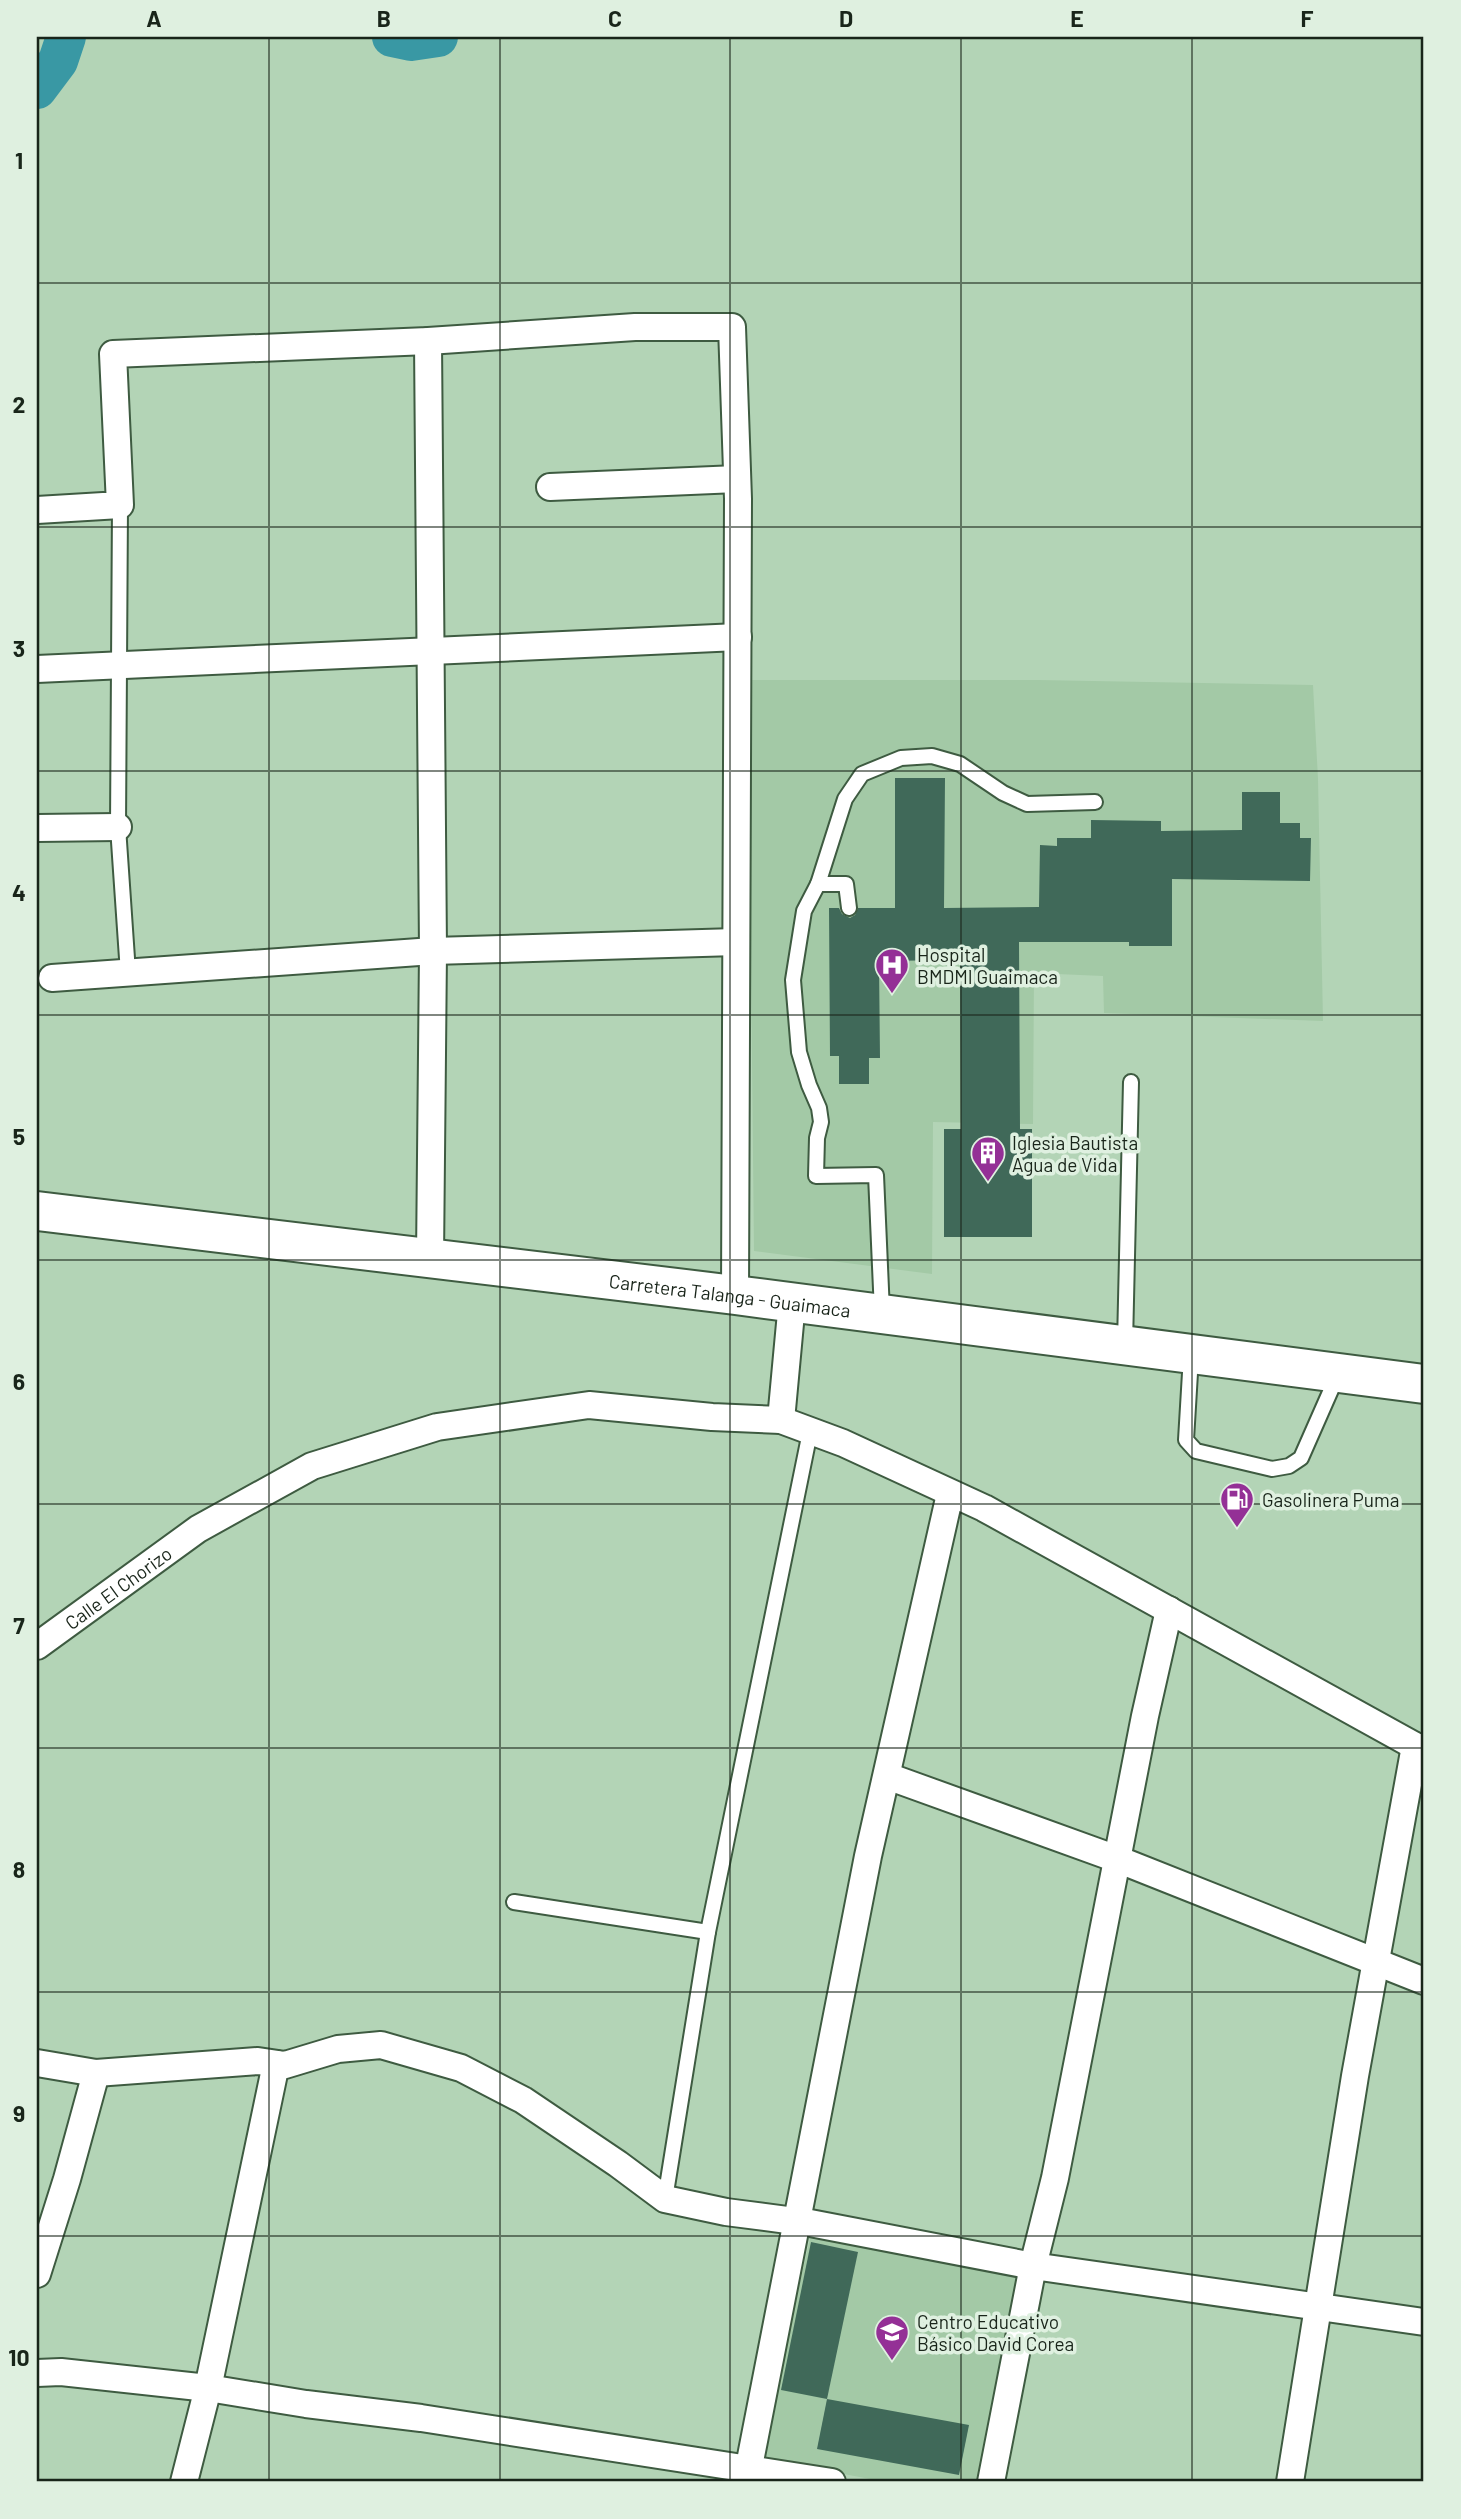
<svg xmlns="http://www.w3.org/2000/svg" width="1461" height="2519" font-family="Barlow,sans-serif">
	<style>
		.built { fill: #a3c9a6 }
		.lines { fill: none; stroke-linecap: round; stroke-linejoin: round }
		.river { stroke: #3998a4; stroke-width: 40 }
		.building { fill: #406959 }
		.service-casing { stroke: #3e5b41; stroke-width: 18 }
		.minor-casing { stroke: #3e5b41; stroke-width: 30 }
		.primary-casing { stroke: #3e5b41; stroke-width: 42 }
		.service { stroke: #fff; stroke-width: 14 }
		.minor { stroke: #fff; stroke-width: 26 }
		.primary { stroke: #fff; stroke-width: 38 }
		.grid { fill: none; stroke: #19251a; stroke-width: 2; stroke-opacity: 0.55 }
		.labels { text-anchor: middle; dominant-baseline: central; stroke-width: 7; stroke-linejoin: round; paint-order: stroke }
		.poi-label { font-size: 19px; fill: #19251a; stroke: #dff0e0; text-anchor: start }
		.street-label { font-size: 19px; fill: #19251a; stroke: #dff0e0 }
		.neatline { fill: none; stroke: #19251a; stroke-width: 2.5 }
		.grid-label { font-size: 23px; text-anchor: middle; font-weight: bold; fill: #19251a }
	</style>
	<rect width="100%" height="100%" fill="#b3d4b6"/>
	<!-- built -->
	<g class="built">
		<path d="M 748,680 L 1038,680 L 1313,685 L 1318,779 L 1323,1021 L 1104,1013 L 1103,976 L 1034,973 L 1033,1124 L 933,1122 L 932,1274 L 754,1251 Z"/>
		<path d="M 810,2239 L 1022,2267 L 980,2482 L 886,2482 L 759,2458 Z"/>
	</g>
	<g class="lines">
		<!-- river -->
		<g class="river">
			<path d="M 392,37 L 411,41 L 438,37"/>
			<path d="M 37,89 L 58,61 L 66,37"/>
		</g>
	</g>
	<!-- building -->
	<g class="building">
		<path d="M 895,778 L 945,778 L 944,908 L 1039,907 L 1040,845 L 1057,846 L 1057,838 L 1091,838 L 1091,820 L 1161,821 L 1161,831 L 1242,830 L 1242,792 L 1280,792 L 1280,823 L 1300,823 L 1300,838 L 1311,838 L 1310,881 L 1172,879 L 1172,946 L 1129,946 L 1129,942 L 1019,942 L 1020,1129 L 1032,1129 L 1032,1237 L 944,1237 L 944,1129 L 961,1129 L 960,960 L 879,961 L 880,1058 L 869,1058 L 869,1084 L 839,1084 L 839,1056 L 830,1056 L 829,908 L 839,908 L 842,914 L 850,918 L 855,915 L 858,908 L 895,908 Z"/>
		<path d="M 811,2242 L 858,2252 L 827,2399 L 781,2390 Z"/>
		<path d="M 827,2399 L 969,2425 L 959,2475 L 817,2449 Z"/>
	</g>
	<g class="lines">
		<!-- service casing -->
		<g class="service-casing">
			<g id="service">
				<path d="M 120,505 L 118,827 L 128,973"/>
				<path d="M 818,884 L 845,799 L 862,774 L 901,758 L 932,756 L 960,764 L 1003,793 L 1027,804 L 1095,802"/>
				<path d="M 849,908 L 846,884 L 818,884 L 804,911 L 793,980 L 799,1052 L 809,1085 L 819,1108 L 821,1122 L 817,1138 L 816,1176 L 876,1175 L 882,1312"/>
				<path d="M 1125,1344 L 1131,1082"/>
				<path d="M 1191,1356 L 1186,1440 L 1196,1451 L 1272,1469 L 1289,1466 L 1301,1458 L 1338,1374"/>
				<path d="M 514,1902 L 708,1932 L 810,1432"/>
				<path d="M 665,2199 L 708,1932"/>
			</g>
		</g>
		<!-- minor casing -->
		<g class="minor-casing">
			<g id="minor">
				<path d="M 428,341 L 433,951 L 430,1259"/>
				<path d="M 550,487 L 737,479"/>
				<path d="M 37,510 L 120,505 L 113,354 L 428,341 L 635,327 L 732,327 L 738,499 L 735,1295"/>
				<path d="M 37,669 L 738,637"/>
				<path d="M 37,828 L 118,827"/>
				<path d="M 52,978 L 433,951 L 736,942"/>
				<path d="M 781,1420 L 792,1302"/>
				<path id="s1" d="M 37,1646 L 198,1529 L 312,1466 L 437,1427 L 589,1405 L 712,1417 L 781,1420 L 843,1443 L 984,1508 L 1424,1751"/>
				<path d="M 887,1776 L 1117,1859 L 1424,1981"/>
				<path d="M 37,2063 L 96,2073 L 258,2061 L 285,2065 L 338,2049 L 381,2045 L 461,2068 L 523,2100 L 618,2164 L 665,2199 L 726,2212 L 810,2223 L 1033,2266 L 1424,2322"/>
				<path d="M 37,2274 L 67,2179 L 96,2073"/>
				<path d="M 37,2373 L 61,2372 L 208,2388 L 306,2404 L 421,2418 L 832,2482"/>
				<path d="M 184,2482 L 208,2388 L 276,2064"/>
				<path d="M 746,2482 L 868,1856 L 950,1494"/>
				<path d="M 991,2482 L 1033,2266 L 1055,2178 L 1145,1716 L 1169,1610"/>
				<path d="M 1290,2482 L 1355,2076 L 1415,1746"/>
			</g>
		</g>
		<!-- primary casing -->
		<g class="primary-casing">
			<g id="primary">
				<path id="s2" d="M 37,1211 L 735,1295 L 1424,1384"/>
			</g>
		</g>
		<!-- service -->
		<use href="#service" class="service"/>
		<!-- minor -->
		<use href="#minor" class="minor"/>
		<!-- primary -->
		<use href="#primary" class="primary"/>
	</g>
	<!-- grid -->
	<path class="grid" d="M 269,37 L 269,2482M 500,37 L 500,2482M 730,37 L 730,2482M 961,37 L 961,2482M 1192,37 L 1192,2482M 37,283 L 1424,283M 37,527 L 1424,527M 37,771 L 1424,771M 37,1015 L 1424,1015M 37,1260 L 1424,1260M 37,1504 L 1424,1504M 37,1748 L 1424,1748M 37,1992 L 1424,1992M 37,2236 L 1424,2236"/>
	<!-- icons -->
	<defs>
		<g id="hospital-pin" transform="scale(1.75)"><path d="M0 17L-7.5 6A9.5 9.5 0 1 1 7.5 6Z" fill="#943096" stroke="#dff0e0"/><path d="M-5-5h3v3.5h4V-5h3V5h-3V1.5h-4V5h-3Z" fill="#fff"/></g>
		<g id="building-pin" transform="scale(1.75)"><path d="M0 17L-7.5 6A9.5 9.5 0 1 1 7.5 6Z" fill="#943096" stroke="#dff0e0"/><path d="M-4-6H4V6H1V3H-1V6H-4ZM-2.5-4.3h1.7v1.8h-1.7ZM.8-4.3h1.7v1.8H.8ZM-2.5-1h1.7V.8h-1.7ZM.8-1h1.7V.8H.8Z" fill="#fff"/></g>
		<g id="fuel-pin" transform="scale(1.75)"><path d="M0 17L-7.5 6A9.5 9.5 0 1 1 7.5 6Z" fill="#943096" stroke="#dff0e0"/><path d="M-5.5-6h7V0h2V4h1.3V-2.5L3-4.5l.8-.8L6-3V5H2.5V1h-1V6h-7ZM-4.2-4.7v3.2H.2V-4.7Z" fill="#fff"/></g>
		<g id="school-pin" transform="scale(1.75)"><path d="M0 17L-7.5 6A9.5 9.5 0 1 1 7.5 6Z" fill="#943096" stroke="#dff0e0"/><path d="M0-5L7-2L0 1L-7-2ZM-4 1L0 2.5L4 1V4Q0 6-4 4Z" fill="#fff"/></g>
	</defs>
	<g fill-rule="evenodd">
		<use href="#hospital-pin" x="892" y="965"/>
		<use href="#building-pin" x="988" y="1153"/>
		<use href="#fuel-pin" x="1237" y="1499"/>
		<use href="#school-pin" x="892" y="2332"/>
	</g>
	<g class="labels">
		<!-- poi labels -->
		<g class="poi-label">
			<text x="917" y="954">Hospital<tspan x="917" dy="22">BMDMI Guaimaca</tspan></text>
			<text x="1012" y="1142">Iglesia Bautista<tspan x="1012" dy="22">Agua de Vida</tspan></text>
			<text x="1262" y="1499">Gasolinera Puma</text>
			<text x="917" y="2321">Centro Educativo<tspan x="917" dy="22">Básico David Corea</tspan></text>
		</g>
		<!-- street labels -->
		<g class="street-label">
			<text stroke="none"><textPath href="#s2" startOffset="698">Carretera Talanga - Guaimaca</textPath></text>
			<text stroke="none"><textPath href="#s1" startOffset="100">Calle El Chorizo</textPath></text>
		</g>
	</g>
	<!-- border -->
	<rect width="1461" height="2519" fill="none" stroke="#dff0e0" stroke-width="77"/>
	<rect x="38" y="38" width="1384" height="2442" class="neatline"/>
	<g class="grid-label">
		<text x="154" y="27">A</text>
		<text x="384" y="27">B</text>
		<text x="615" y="27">C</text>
		<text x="846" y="27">D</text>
		<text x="1077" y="27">E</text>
		<text x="1307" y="27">F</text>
		<text x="19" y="169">1</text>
		<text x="19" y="413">2</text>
		<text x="19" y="657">3</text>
		<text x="19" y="901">4</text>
		<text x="19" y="1145">5</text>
		<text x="19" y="1390">6</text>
		<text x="19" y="1634">7</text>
		<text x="19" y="1878">8</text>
		<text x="19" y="2122">9</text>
		<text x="19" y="2366">10</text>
	</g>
</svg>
